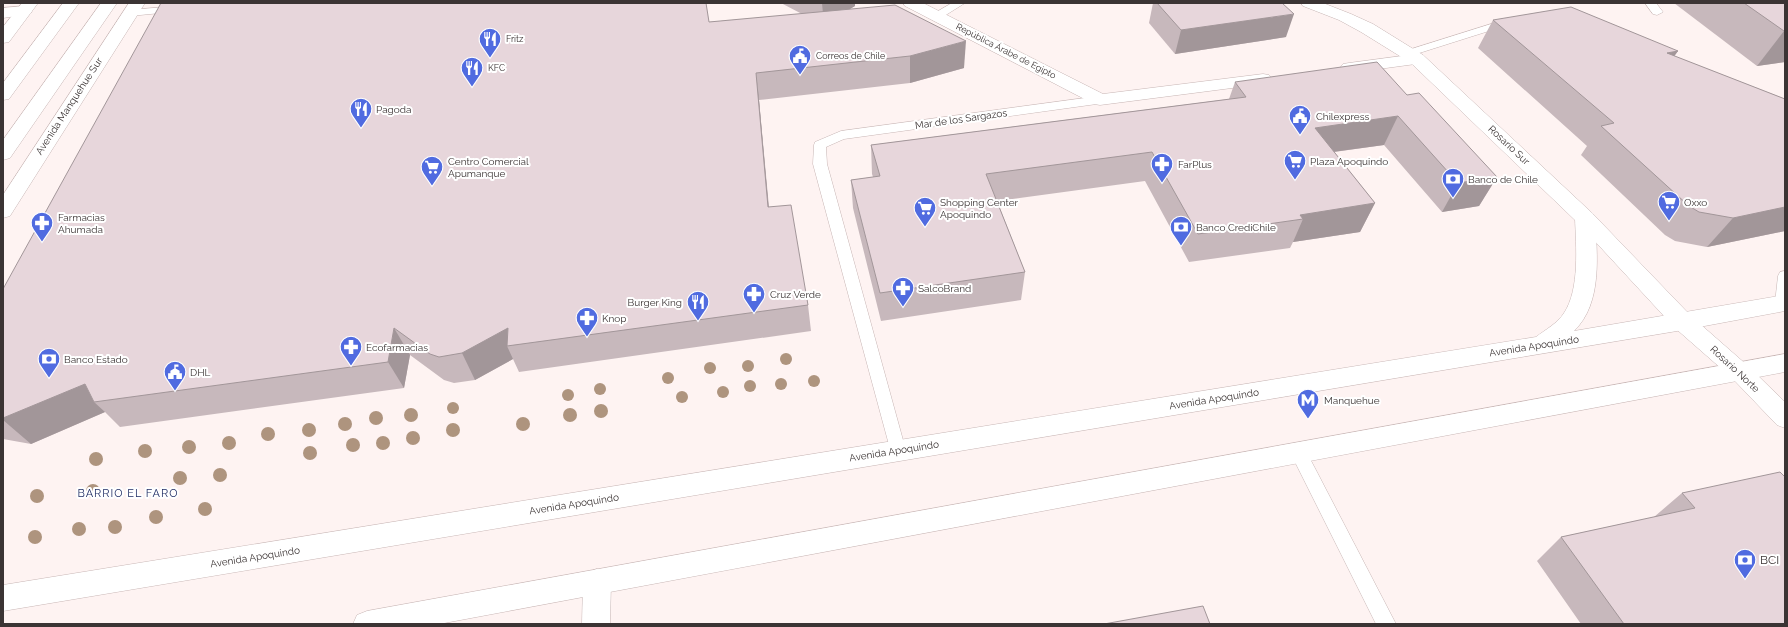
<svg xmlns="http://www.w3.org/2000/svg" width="1788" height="627" font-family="Raleway,sans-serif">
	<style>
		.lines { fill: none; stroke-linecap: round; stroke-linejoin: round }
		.service-casing { stroke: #c7b5b4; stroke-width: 1 }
		.minor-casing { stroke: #c7b5b4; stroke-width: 1 }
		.tertiary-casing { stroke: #c7b5b4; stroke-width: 1 }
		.secondary-casing { stroke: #c7b5b4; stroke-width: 1 }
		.primary-casing { stroke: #c7b5b4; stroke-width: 1 }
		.service { fill: #fff; fill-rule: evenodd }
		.minor { fill: #fff; fill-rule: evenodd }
		.tertiary { fill: #fff; fill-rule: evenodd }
		.secondary { fill: #fff; fill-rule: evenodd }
		.primary { fill: #fff; fill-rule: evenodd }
		.tree { fill: #ae947e }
		.wall { fill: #c7b8bc }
		.shaded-wall { fill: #a29699 }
		.building { fill: #e7d6db; stroke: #a29699 }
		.labels { text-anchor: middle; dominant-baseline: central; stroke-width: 4; stroke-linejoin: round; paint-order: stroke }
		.far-poi-label { font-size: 9px; fill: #3b3434; stroke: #fff; text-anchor: start }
		.far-street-label { font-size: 9px; fill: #3b3434; stroke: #fff }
		.street-label { font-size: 10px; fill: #3b3434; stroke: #fff }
		.poi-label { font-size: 10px; fill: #3b3434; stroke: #fff; text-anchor: start }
		.neighbourhood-label { font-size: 11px; letter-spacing: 1px; fill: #1f2c64; stroke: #fff }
		.near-poi-label { font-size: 12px; fill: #3b3434; stroke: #fff; text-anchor: start }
	</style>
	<rect width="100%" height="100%" fill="#fef3f2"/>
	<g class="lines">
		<!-- service casing -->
		<g class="service-casing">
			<g id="service">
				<path d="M 952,3 L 965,3 L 941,18 L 933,18 L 931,16 L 933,14 Z"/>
				<path d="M 1645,3 L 1656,3 L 1663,12 L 1657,15 L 1653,14 Z"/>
				<path d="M 177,6 L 181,7 L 183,9 L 181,11 L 130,16 L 124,13 L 130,10 Z"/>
				<path d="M 1507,19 L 1511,20 L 1513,22 L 1511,24 L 1413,55 L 1409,56 L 1403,53 L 1405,51 Z"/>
				<path d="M 1100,96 L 1104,97 L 1106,100 L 1104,103 L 844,139 L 826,147 L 827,164 L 906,451 L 904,456 L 898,458 L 892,456 L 813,164 L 814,145 L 815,142 L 841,131 Z"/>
				<path d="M 1785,271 L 1785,308 L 1777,307 L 1775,303 L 1778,276 L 1780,272 Z"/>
				<path d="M 1299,447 L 1305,449 L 1396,624 L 1376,624 L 1291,454 L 1293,449 Z"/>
			</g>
		</g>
		<!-- minor casing -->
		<g class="minor-casing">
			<g id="minor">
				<path d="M 903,3 L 923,3 L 1103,94 L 1263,74 L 1269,75 L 1272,79 L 1269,83 L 1263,84 L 1100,105 L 1094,104 L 905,6 Z"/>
				<path d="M 24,6 L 30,8 L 32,11 L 30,14 L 3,18 L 3,8 Z"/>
				<path d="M 1417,54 L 1423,55 L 1426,59 L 1423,63 L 1349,73 L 1343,72 L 1340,68 L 1343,64 L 1349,63 Z"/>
				<path d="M 597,569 L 607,573 L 611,582 L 610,624 L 582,624 L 583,582 L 587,573 Z"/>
			</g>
		</g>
		<!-- tertiary casing -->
		<g class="tertiary-casing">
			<path id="tertiary" d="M 1301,3 L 1323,3 L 1351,14 L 1373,24 L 1423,55 L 1592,213 L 1691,316 L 1748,366 L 1785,402 L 1785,428 L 1777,425 L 1732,378 L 1675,328 L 1578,223 L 1411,63 L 1361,32 L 1339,20 L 1303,6 Z"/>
		</g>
		<!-- secondary casing -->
		<g class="secondary-casing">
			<g id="secondary">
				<path d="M 22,3 L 38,3 L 9,42 L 3,43 L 3,27 Z"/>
				<path d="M 129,3 L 145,3 L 10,216 L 3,218 L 3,195 Z"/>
			</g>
		</g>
		<!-- primary casing -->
		<g class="primary-casing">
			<g id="primary">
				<path d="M 63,3 L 79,3 L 9,99 L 3,100 L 3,83 Z"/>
				<path d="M 101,3 L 117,3 L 10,158 L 3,160 L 3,140 Z"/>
				<path d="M 1585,211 L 1592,213 L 1595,218 C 1597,254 1603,303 1574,331 L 1785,295 L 1785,311 L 1683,330 L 3,611 L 3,585 L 1536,337 C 1545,330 1558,323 1564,313 C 1580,289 1576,246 1575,218 L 1578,213 Z"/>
				<path d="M 1785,354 L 1785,372 L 439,624 L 353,624 L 357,615 L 367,611 Z"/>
			</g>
		</g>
		<!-- service -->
		<use href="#service" class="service"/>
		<!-- minor -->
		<use href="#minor" class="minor"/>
		<!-- tertiary -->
		<use href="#tertiary" class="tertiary"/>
		<!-- secondary -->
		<use href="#secondary" class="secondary"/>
		<!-- primary -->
		<use href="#primary" class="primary"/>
	</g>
	<!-- trees -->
	<g class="tree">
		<circle cx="786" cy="359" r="6"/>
		<circle cx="748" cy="366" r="6"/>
		<circle cx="710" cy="368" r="6"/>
		<circle cx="668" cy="378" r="6"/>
		<circle cx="814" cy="381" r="6"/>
		<circle cx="781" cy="384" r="6"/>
		<circle cx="750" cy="386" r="6"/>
		<circle cx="600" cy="389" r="6"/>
		<circle cx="723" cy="392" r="6"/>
		<circle cx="568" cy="395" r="6"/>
		<circle cx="682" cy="397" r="6"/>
		<circle cx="453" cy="408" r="6"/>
		<circle cx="601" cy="411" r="7"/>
		<circle cx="411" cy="415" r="7"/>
		<circle cx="570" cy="415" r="7"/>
		<circle cx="376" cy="418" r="7"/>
		<circle cx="345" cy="424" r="7"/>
		<circle cx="523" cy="424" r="7"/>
		<circle cx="309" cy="430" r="7"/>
		<circle cx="453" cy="430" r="7"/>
		<circle cx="268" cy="434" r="7"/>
		<circle cx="413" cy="438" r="7"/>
		<circle cx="229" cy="443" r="7"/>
		<circle cx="383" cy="443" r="7"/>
		<circle cx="353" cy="445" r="7"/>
		<circle cx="189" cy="447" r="7"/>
		<circle cx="145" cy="451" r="7"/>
		<circle cx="310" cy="453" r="7"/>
		<circle cx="96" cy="459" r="7"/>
		<circle cx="220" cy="475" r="7"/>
		<circle cx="180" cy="478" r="7"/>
		<circle cx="93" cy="491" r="7"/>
		<circle cx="37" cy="496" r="7"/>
		<circle cx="205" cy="509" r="7"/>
		<circle cx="156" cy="517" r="7"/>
		<circle cx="115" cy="527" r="7"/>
		<circle cx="79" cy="529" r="7"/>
		<circle cx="35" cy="537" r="7"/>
	</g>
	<!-- wall -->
	<g class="wall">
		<path d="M 781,3 L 855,3 L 855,6 L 849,9 L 964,68 L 910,83 L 759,100 L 769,207 L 808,305 L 811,331 L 519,372 L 513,359 L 475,380 L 454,383 L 444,380 L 410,355 L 404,388 L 120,427 L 105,412 L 31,444 L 3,439 L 3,289 L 709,22 L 802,14 Z"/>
		<path d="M 1153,3 L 1157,3 L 1286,37 L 1175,54 L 1149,23 Z"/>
		<path d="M 1674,3 L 1785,3 L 1785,62 L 1757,66 Z"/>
		<path d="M 1493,20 L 1678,51 L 1674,56 L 1785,99 L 1785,231 L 1707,247 L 1675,241 L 1665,235 L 1581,155 L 1587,146 L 1478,48 Z"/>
		<path d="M 1235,82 L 1407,95 L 1497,177 L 1479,206 L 1442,212 L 1384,145 L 1334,152 L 1375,203 L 1360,232 L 1293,242 L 1290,248 L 1189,262 L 1145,181 L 997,201 L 1025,272 L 1021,300 L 881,321 L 853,208 L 851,180 L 873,177 L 872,174 L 871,145 L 1229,99 Z"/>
		<path d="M 1785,477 L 1785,624 L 1581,624 L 1537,561 L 1561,537 L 1654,517 L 1682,493 Z"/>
	</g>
	<!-- shaded-wall -->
	<g class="shaded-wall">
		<path d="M 822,3 L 855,3 L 855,6 L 824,25 Z"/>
		<path d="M 1294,14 L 1286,37 L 1175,54 L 1181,30 Z"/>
		<path d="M 1784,31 L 1785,31 L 1785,62 L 1757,66 Z"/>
		<path d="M 966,41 L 964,68 L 910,83 L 910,56 Z"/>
		<path d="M 1678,51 L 1657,80 L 1667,53 Z"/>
		<path d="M 756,73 L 759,100 L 771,234 L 768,207 Z"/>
		<path d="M 1398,116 L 1384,145 L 1303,156 L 1315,128 Z"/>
		<path d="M 1497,177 L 1479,206 L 1442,212 L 1458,183 Z"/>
		<path d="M 1375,203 L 1360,232 L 1293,242 L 1303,219 L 1300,215 Z"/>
		<path d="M 1785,207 L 1785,231 L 1707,247 L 1733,218 Z"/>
		<path d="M 394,328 L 410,355 L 404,388 L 388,362 Z"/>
		<path d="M 508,328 L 507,346 L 513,359 L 475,380 L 462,353 Z"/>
		<path d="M 85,384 L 94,402 L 105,412 L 31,444 L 3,420 L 3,418 Z"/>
	</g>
	<!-- building -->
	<g class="building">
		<path d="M 161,3 L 706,3 L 709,22 L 895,5 L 966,41 L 910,56 L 756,73 L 768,207 L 791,205 L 808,305 L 507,346 L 508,328 L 462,353 L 439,357 L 430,354 L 394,328 L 388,362 L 94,402 L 85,384 L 3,418 L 3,289 Z"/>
		<path d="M 1157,3 L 1282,3 L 1294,14 L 1181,30 Z"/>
		<path d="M 1744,3 L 1785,3 L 1785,31 L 1784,31 Z"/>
		<path d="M 1571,7 L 1678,51 L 1667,53 L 1785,99 L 1785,207 L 1733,218 L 1699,212 L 1689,206 L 1601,126 L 1614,123 L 1493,20 Z"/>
		<path d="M 1377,62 L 1407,95 L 1419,93 L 1497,177 L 1458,183 L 1398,116 L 1315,128 L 1375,203 L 1300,215 L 1303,219 L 1198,234 L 1152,152 L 986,174 L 1025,272 L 880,293 L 851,180 L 880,176 L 871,145 L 1246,97 L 1235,82 Z"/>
		<path d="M 1780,472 L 1785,477 L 1785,624 L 1624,624 L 1561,537 L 1695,508 L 1682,493 Z"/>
		<path d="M 1203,606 L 1210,624 L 1104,624 Z"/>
	</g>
	<!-- icons -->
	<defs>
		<g id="restaurant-pin" transform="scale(1.15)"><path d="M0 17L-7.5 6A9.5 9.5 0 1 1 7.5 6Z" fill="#506be0" stroke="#fff"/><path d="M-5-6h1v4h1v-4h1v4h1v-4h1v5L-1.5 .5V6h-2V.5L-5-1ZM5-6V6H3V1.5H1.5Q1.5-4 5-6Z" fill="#fff"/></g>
		<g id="civic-pin" transform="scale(1.15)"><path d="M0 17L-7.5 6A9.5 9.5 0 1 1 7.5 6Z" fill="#506be0" stroke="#fff"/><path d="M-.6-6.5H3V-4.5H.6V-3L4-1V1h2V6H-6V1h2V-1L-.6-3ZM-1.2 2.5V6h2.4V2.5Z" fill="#fff"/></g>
		<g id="supermarket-pin" transform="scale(1.15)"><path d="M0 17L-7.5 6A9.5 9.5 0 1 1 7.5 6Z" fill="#506be0" stroke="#fff"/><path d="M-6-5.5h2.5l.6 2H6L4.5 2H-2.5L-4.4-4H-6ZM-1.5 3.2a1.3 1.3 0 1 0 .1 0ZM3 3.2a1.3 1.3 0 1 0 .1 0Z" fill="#fff"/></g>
		<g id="pharmacy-pin" transform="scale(1.15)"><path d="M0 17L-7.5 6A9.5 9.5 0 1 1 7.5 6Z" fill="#506be0" stroke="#fff"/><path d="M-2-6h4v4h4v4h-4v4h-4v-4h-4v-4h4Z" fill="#fff"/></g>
		<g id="bank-pin" transform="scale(1.15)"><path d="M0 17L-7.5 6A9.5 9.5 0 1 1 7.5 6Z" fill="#506be0" stroke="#fff"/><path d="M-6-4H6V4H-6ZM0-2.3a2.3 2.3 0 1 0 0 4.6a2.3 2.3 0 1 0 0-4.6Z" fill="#fff"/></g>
		<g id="metro-pin" transform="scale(1.15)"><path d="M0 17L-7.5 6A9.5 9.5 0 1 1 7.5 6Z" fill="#506be0" stroke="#fff"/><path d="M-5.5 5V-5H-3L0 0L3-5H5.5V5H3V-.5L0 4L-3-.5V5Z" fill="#fff"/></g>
	</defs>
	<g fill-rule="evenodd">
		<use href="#restaurant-pin" x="490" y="39"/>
		<use href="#civic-pin" x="800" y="56"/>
		<use href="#restaurant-pin" x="472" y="68"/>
		<use href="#restaurant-pin" x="361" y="109"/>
		<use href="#civic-pin" x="1300" y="116"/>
		<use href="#supermarket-pin" x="1295" y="161"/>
		<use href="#pharmacy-pin" x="1162" y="164"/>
		<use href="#supermarket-pin" x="432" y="167"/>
		<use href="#bank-pin" x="1453" y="179"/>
		<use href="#supermarket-pin" x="1669" y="202"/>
		<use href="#supermarket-pin" x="925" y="208"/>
		<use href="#pharmacy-pin" x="42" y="223"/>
		<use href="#bank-pin" x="1181" y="227"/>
		<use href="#pharmacy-pin" x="903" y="288"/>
		<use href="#pharmacy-pin" x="754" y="294"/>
		<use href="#restaurant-pin" x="698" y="302"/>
		<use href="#pharmacy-pin" x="587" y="318"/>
		<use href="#pharmacy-pin" x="351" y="347"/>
		<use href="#bank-pin" x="49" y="359"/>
		<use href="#civic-pin" x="175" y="372"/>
		<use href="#metro-pin" x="1308" y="400"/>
		<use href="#bank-pin" x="1745" y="560"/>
	</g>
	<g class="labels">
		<!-- far-poi labels -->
		<g class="far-poi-label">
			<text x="506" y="39">Fritz</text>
			<text x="816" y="56">Correos de Chile</text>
			<text x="488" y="68">KFC</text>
		</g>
		<!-- far-street labels -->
		<g class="far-street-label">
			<text transform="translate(1006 51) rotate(27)">República Árabe de Egipto</text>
		</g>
		<!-- street labels -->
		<g class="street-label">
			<text transform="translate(69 106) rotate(-57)">Avenida Manquehue Sur</text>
			<text transform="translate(961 119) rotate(-8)">Mar de los Sargazos</text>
			<text transform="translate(1509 145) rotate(43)">Rosario Sur</text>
			<text transform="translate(1534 346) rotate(-9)">Avenida Apoquindo</text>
			<text transform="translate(1735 369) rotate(43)">Rosario Norte</text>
			<text transform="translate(1214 399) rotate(-9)">Avenida Apoquindo</text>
			<text transform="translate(894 451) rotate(-9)">Avenida Apoquindo</text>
			<text transform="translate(574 504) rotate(-9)">Avenida Apoquindo</text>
			<text transform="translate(255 557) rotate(-9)">Avenida Apoquindo</text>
		</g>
		<!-- poi labels -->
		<g class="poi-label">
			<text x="376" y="109">Pagoda</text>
			<text x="1316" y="116">Chilexpress</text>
			<text x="448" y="161">Centro Comercial<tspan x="448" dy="12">Apumanque</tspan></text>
			<text x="1310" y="161">Plaza Apoquindo</text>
			<text x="1178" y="164">FarPlus</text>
			<text x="1468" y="179">Banco de Chile</text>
			<text x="940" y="202">Shopping Center<tspan x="940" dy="12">Apoquindo</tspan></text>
			<text x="1684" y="202">Oxxo</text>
			<text x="58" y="217">Farmacias<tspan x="58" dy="12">Ahumada</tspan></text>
			<text x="1196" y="227">Banco CrediChile</text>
			<text x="918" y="288">SalcoBrand</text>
			<text x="770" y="294">Cruz Verde</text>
			<text x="682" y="302" text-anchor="end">Burger King</text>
			<text x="602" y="318">Knop</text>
			<text x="366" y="347">Ecofarmacias</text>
			<text x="64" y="359">Banco Estado</text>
			<text x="190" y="372">DHL</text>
			<text x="1324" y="400">Manquehue</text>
		</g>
		<!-- neighbourhood labels -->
		<g class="neighbourhood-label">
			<text x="128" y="493">BARRIO EL FARO</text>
		</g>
		<!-- near-poi labels -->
		<g class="near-poi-label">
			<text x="1760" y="560">BCI</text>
		</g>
	</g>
	<!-- border -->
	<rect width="1788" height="627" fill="none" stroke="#3b3434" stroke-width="8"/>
</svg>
